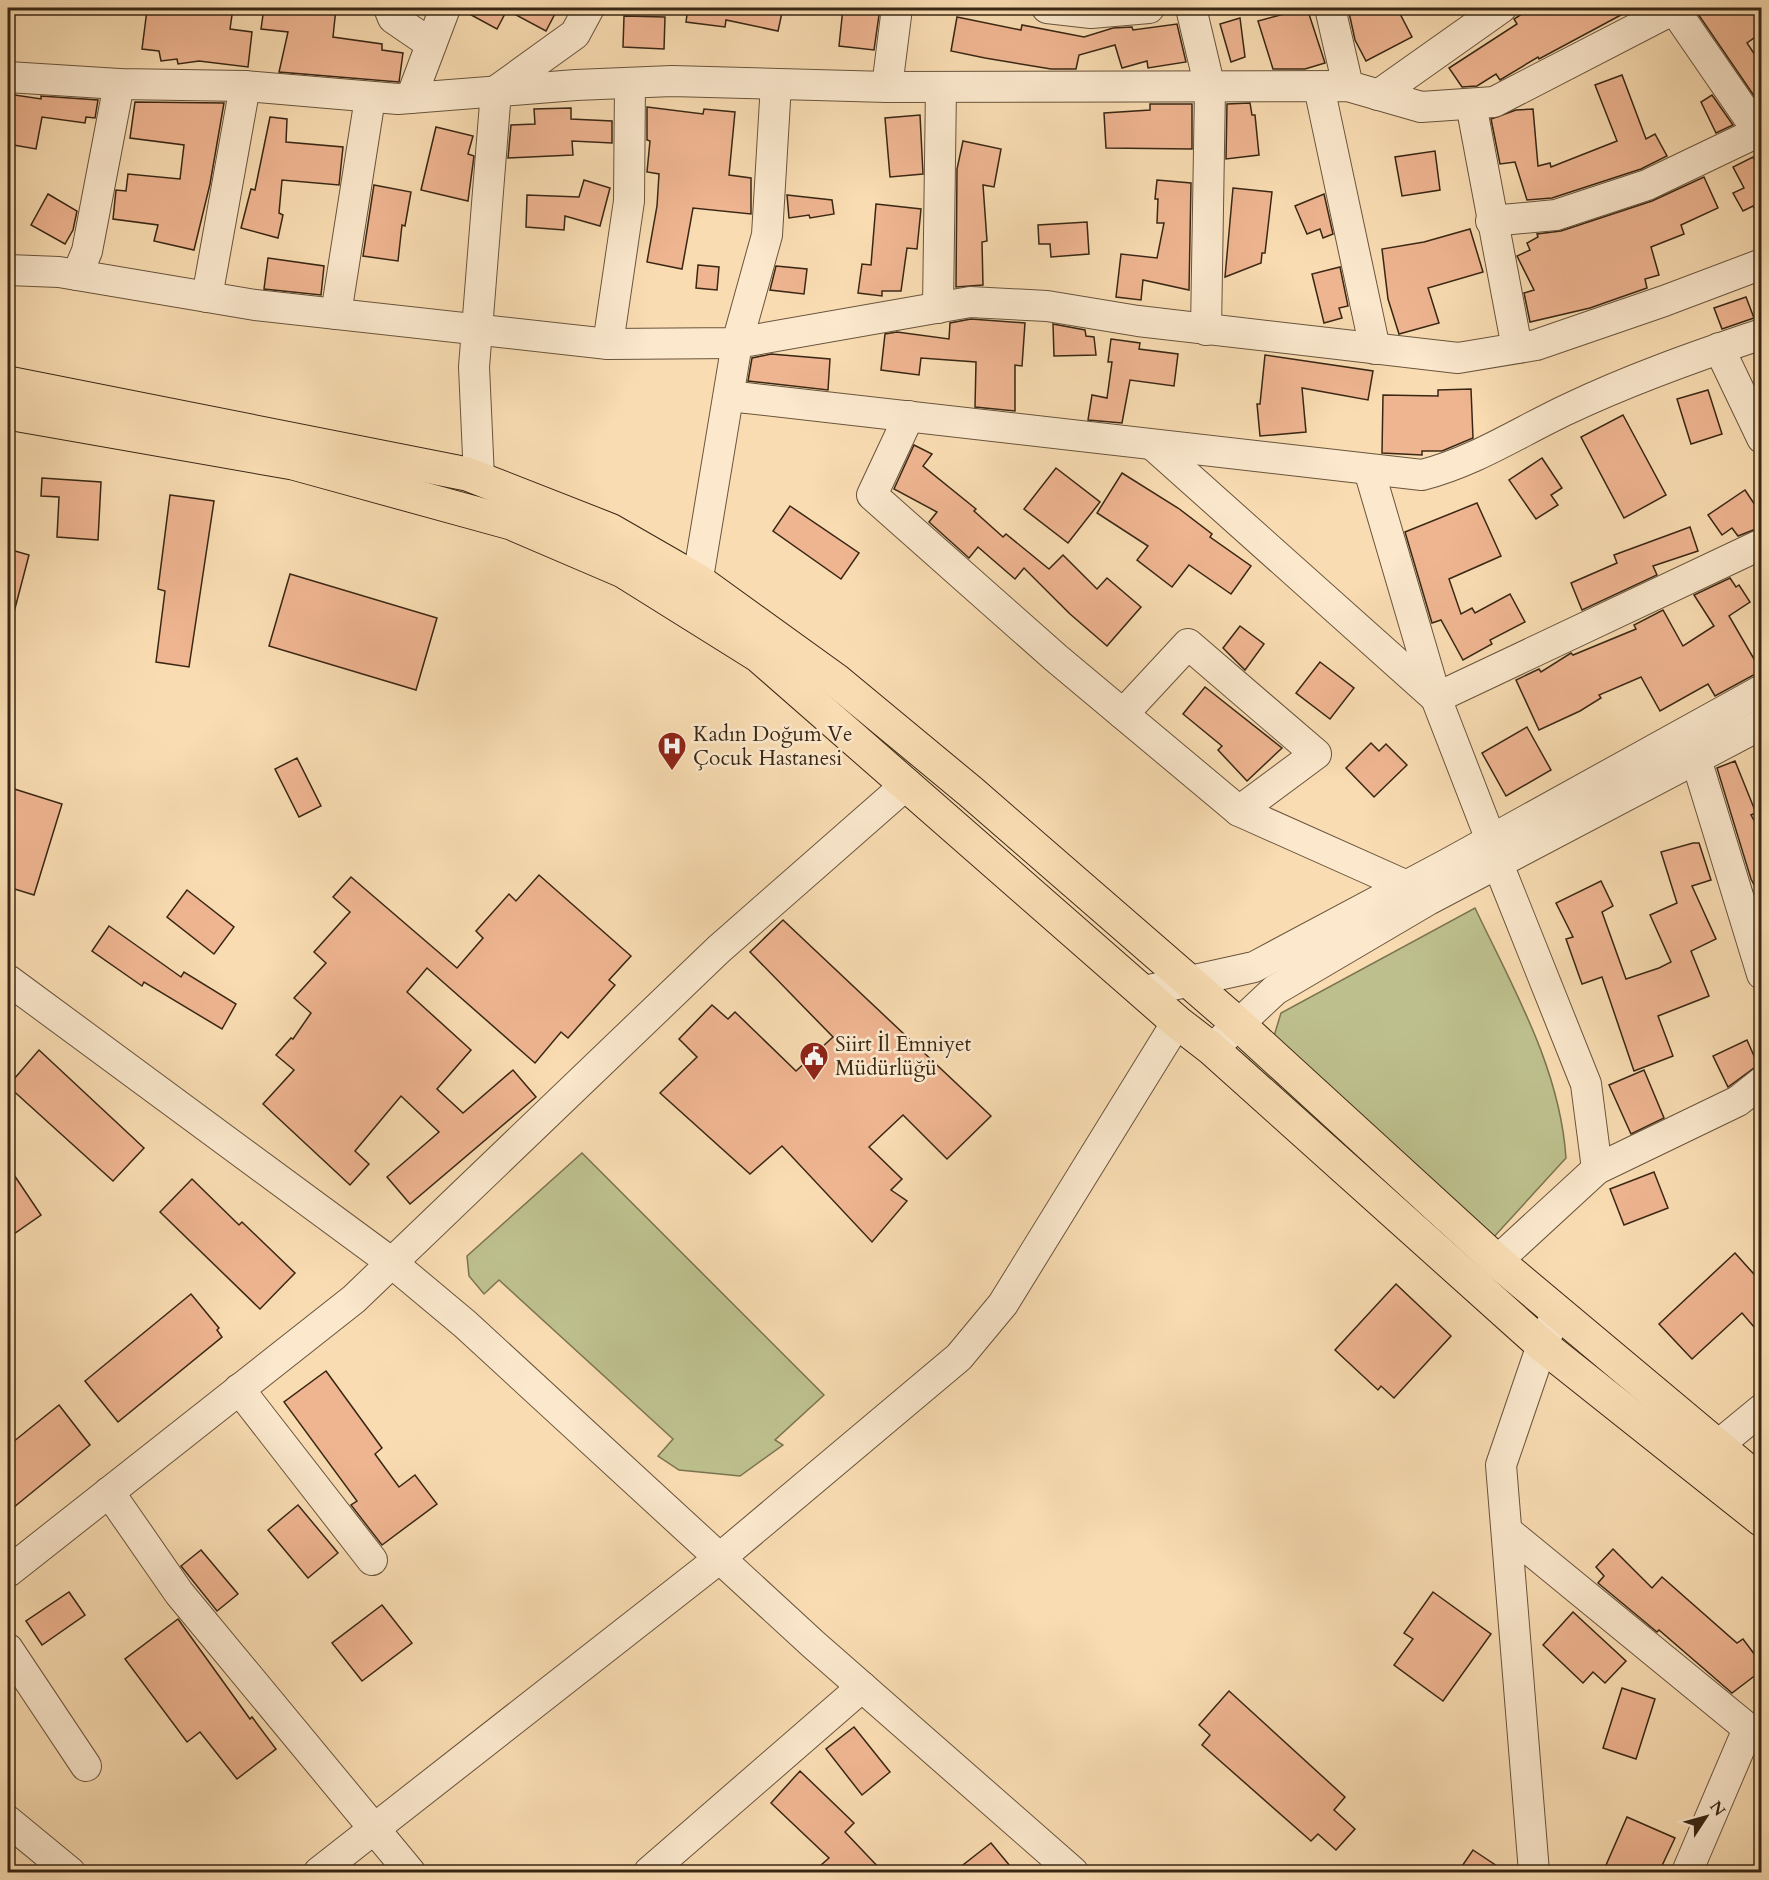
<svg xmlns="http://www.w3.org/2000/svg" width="1769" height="1880" font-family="Cardo,serif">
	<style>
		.green { fill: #bdc08d; stroke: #7b7450; stroke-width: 1.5 }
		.building { fill: #efb591; stroke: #392714; stroke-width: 1.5 }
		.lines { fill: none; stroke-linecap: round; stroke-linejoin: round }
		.minor-casing { stroke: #69543c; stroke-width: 32 }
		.major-casing { stroke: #392714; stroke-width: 35 }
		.minor { stroke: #fbe8cd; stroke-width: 30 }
		.major { stroke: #f9dcb2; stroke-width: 33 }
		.labels { text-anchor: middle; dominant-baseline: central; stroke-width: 5; stroke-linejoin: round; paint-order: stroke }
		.poi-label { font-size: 21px; fill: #392714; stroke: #fbe8cd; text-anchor: start }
	</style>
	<rect width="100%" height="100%" fill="#f9dcb2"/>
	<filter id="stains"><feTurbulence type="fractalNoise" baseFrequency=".00333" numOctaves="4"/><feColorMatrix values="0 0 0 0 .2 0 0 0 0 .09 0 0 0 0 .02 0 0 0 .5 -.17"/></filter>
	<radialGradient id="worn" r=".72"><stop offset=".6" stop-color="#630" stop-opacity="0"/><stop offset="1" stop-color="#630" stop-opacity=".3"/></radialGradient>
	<!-- green -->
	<g class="green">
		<path d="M 1475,908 C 1513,988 1560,1068 1566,1158 L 1492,1239 L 1271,1046 L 1281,1013 Z"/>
		<path d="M 582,1153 L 824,1395 L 775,1440 L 783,1445 L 740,1476 L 679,1470 L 658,1456 L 673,1439 L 499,1280 L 484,1294 L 469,1276 L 467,1256 Z"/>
	</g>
	<!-- building -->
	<g class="building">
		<path d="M 166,8 L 233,8 L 230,29 L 252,32 L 248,67 L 199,61 L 178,64 L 177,59 L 161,61 L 159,51 L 142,49 L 147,10 Z"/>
		<path d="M 264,8 L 336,8 L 333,37 L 382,44 L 382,50 L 403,53 L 399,82 L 279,72 L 288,32 L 261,29 Z"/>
		<path d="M 462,8 L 558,8 L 546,31 L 507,10 L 497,29 L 462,10 Z"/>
		<path d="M 688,8 L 783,8 L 778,31 L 726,20 L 725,27 L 686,22 Z"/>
		<path d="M 843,8 L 880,8 L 874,50 L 839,46 Z"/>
		<path d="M 1307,8 L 1325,63 L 1305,69 L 1273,69 L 1258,21 Z"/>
		<path d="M 1348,8 L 1397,8 L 1412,37 L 1366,61 L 1355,40 Z"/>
		<path d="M 1531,8 L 1634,8 L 1539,59 L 1538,57 L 1500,80 L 1496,74 L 1477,86 L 1462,87 L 1449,68 L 1517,24 L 1514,19 Z"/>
		<path d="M 1701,8 L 1761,8 L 1761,33 L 1747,43 L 1761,64 L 1761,106 L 1696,11 Z"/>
		<path d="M 624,16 L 665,17 L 664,49 L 623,47 Z"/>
		<path d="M 957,17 L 1021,30 L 1022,25 L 1084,37 L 1113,28 L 1132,27 L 1133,30 L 1177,24 L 1186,62 L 1148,68 L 1147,61 L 1122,68 L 1115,45 L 1079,55 L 1076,69 L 1051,69 L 985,58 L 951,51 Z"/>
		<path d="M 1240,18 L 1245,57 L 1231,62 L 1220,24 Z"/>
		<path d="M 1622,75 L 1646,139 L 1655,134 L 1667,156 L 1641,169 L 1552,198 L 1527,200 L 1515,162 L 1500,164 L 1491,119 L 1516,110 L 1533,109 L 1538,166 L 1550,163 L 1551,167 L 1617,141 L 1595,85 Z"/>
		<path d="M 8,94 L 41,99 L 41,96 L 98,100 L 95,118 L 86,117 L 85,123 L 42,117 L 36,149 L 8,144 Z"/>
		<path d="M 1712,95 L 1733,125 L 1716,133 L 1701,102 Z"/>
		<path d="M 135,102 L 224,103 L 210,184 L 194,250 L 154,241 L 158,225 L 113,219 L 116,190 L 126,191 L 128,174 L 180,179 L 184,145 L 130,138 Z"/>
		<path d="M 1250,103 L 1252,115 L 1255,115 L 1259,155 L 1226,159 L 1227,104 Z"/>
		<path d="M 1150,104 L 1192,104 L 1192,149 L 1106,148 L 1104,113 L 1150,110 Z"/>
		<path d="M 647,107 L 703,114 L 704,109 L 735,112 L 729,175 L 751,178 L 751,214 L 693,208 L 682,269 L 647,262 L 657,206 L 659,174 L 647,172 L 650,141 L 647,140 Z"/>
		<path d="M 571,108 L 571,119 L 612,121 L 612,143 L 572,141 L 573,155 L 508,158 L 511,125 L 535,124 L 534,109 Z"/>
		<path d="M 920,115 L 923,174 L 890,177 L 885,118 Z"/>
		<path d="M 270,117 L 287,119 L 286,142 L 343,147 L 339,185 L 282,180 L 279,213 L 283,215 L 278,238 L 241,228 L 251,189 L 255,190 Z"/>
		<path d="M 436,127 L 473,136 L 468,154 L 474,156 L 468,201 L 421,190 Z"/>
		<path d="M 963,141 L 1001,149 L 994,187 L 983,185 L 987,241 L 982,242 L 983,285 L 956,287 L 957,169 Z"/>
		<path d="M 1435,151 L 1440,190 L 1402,196 L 1395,157 Z"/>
		<path d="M 1753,157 L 1761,174 L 1761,223 L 1753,206 L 1743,211 L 1733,193 L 1744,188 L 1733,167 Z"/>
		<path d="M 1704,177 L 1718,208 L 1681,225 L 1684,234 L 1651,247 L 1659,275 L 1645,279 L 1647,288 L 1590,308 L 1530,322 L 1524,293 L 1534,290 L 1517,256 L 1530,250 L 1527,243 L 1538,237 L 1537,234 L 1561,231 L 1652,201 Z"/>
		<path d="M 584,180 L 610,188 L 600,226 L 565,216 L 564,230 L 526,227 L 527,195 L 579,197 Z"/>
		<path d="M 1157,180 L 1191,183 L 1189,290 L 1143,280 L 1141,300 L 1116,297 L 1121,254 L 1157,258 L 1164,223 L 1157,223 L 1158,199 L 1155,199 Z"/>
		<path d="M 374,185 L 411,192 L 405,226 L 402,225 L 398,261 L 363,256 Z"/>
		<path d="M 1233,188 L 1272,192 L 1265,253 L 1262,253 L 1261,263 L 1225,277 Z"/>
		<path d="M 48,194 L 77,211 L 73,230 L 65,244 L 31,225 Z"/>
		<path d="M 1324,194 L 1333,234 L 1323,238 L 1320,229 L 1307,234 L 1295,206 Z"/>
		<path d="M 787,195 L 832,200 L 834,214 L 810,218 L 809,215 L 789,218 Z"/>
		<path d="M 876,204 L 921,209 L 917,249 L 907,248 L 901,291 L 882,291 L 882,296 L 858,293 L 862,264 L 871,265 Z"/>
		<path d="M 1087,222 L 1089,254 L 1051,257 L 1050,244 L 1039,244 L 1038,225 Z"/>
		<path d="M 1470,229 L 1483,272 L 1428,288 L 1439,323 L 1399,334 L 1388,299 L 1382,249 L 1424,242 Z"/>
		<path d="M 268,258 L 324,266 L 321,295 L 264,289 Z"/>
		<path d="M 698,265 L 719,267 L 717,290 L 696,288 Z"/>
		<path d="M 776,266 L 807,269 L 804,294 L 770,290 Z"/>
		<path d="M 1340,267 L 1348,306 L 1339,308 L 1342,318 L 1324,323 L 1312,274 Z"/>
		<path d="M 1746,297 L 1754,318 L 1722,329 L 1714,308 Z"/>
		<path d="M 971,319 L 1025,323 L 1022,366 L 1015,365 L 1015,411 L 975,407 L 976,362 L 921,358 L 919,375 L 881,370 L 885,334 L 897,332 L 949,339 L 950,323 Z"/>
		<path d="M 1053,324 L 1085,330 L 1086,336 L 1094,337 L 1096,355 L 1054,356 Z"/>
		<path d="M 1111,339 L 1140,343 L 1139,349 L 1178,354 L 1174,386 L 1130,380 L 1122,423 L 1088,420 L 1092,395 L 1107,398 L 1112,362 L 1108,362 Z"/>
		<path d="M 771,354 L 830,359 L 828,390 L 748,381 L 752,358 Z"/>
		<path d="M 1265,355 L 1373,371 L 1368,400 L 1302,388 L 1306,432 L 1260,436 L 1257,404 L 1260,404 Z"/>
		<path d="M 1471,389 L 1473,438 L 1442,451 L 1422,451 L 1422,455 L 1382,453 L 1383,395 L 1438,396 L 1438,390 Z"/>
		<path d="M 1708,390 L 1722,434 L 1691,444 L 1677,399 Z"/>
		<path d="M 1623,415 L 1666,495 L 1624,518 L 1581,437 Z"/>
		<path d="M 914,445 L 932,454 L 923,466 L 976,509 L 974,511 L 1003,537 L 1006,534 L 1049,569 L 1063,555 L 1097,589 L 1107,578 L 1141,607 L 1107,646 L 1070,614 L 1024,568 L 1015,579 L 978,547 L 969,558 L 929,522 L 937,512 L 894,489 Z"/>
		<path d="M 1542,458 L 1562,488 L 1551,495 L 1558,505 L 1536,519 L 1509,480 Z"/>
		<path d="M 1056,468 L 1100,502 L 1068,543 L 1024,509 Z"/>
		<path d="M 1122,473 L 1178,508 L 1212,534 L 1210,537 L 1251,566 L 1231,594 L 1189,565 L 1172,587 L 1137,560 L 1148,546 L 1097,513 Z"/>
		<path d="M 42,478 L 101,482 L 98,540 L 57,537 L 59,497 L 41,496 Z"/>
		<path d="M 1745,490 L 1761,514 L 1761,527 L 1738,536 L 1732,528 L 1722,535 L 1708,515 Z"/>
		<path d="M 170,495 L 214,501 L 189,667 L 156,662 L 165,591 L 158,589 Z"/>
		<path d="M 1477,503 L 1501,556 L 1449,579 L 1461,614 L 1472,608 L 1475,613 L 1510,594 L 1525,622 L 1490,640 L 1492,644 L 1463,660 L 1441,620 L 1432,623 L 1405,532 Z"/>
		<path d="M 790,506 L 859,553 L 841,579 L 773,531 Z"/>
		<path d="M 1690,527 L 1698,551 L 1653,566 L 1657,575 L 1582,610 L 1571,583 L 1617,563 L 1614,555 Z"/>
		<path d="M 8,549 L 29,555 L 13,616 L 8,616 Z"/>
		<path d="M 290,574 L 437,618 L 416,690 L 269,646 Z"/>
		<path d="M 1730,578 L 1736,587 L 1739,585 L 1750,602 L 1729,616 L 1761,671 L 1715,696 L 1708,684 L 1660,711 L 1641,677 L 1599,695 L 1601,698 L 1580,711 L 1539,730 L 1516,680 L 1539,669 L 1541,672 L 1571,653 L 1573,655 L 1636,629 L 1634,625 L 1663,610 L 1683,646 L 1714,626 L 1694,595 Z"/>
		<path d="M 1240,626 L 1264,644 L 1245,670 L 1223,648 Z"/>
		<path d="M 1320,662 L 1354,688 L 1330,719 L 1296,693 Z"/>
		<path d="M 1205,687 L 1282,748 L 1247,781 L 1218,750 L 1222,746 L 1183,714 Z"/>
		<path d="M 1527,727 L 1551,770 L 1506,796 L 1482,753 Z"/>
		<path d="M 1371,743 L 1379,751 L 1386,744 L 1407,765 L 1374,797 L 1346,768 Z"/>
		<path d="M 297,758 L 321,806 L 299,817 L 275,769 Z"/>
		<path d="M 1735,761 L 1756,813 L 1751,815 L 1761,833 L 1761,898 L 1751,879 L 1717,768 Z"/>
		<path d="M 8,787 L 62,804 L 34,895 L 8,887 Z"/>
		<path d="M 1693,843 L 1699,843 L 1711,880 L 1692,886 L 1716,939 L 1691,951 L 1709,996 L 1658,1016 L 1673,1056 L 1634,1071 L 1602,977 L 1582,984 L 1566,939 L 1573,937 L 1556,903 L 1601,881 L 1613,906 L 1602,912 L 1626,979 L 1659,968 L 1671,962 L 1650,915 L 1677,903 L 1661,852 Z"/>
		<path d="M 539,875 L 631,956 L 609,980 L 615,985 L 568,1038 L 561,1032 L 535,1063 L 427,968 L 407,992 L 471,1050 L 437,1089 L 463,1113 L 513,1070 L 536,1097 L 410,1204 L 387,1177 L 439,1132 L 401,1096 L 355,1151 L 369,1164 L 350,1185 L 263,1104 L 294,1070 L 276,1055 L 291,1038 L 293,1039 L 311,1013 L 294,998 L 326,963 L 314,952 L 350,912 L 333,897 L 351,877 L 457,968 L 483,938 L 476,931 L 509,894 L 516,901 Z"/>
		<path d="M 187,890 L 234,927 L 214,954 L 167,917 Z"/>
		<path d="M 783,920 L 991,1116 L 947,1159 L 903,1115 L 869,1147 L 902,1179 L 891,1190 L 907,1201 L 872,1242 L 782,1146 L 750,1174 L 660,1093 L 697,1057 L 679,1039 L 712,1005 L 728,1019 L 735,1012 L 796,1071 L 833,1037 L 750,952 Z"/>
		<path d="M 109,926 L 181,977 L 184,972 L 236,1004 L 222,1029 L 144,982 L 142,986 L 92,951 Z"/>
		<path d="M 1747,1040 L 1758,1065 L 1728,1087 L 1713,1056 Z"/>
		<path d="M 39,1050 L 144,1148 L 113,1181 L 8,1086 Z"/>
		<path d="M 1644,1070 L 1664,1118 L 1631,1134 L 1609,1085 Z"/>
		<path d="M 8,1166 L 41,1215 L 8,1238 Z"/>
		<path d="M 1654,1172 L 1668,1208 L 1624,1225 L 1610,1189 Z"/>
		<path d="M 192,1179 L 239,1225 L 242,1222 L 295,1273 L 260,1309 L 160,1212 Z"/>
		<path d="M 1735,1253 L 1761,1282 L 1761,1335 L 1742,1313 L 1692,1359 L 1659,1324 Z"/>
		<path d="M 1396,1284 L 1451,1336 L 1394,1398 L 1381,1386 L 1378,1390 L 1335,1350 Z"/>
		<path d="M 191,1294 L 219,1328 L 217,1330 L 222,1337 L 118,1422 L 85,1381 Z"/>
		<path d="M 326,1371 L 382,1448 L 375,1454 L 399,1487 L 415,1475 L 437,1504 L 382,1545 L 351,1505 L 357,1501 L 284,1402 Z"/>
		<path d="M 59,1405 L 90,1445 L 8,1512 L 8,1446 Z"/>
		<path d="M 298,1505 L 338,1553 L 308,1578 L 268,1530 Z"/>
		<path d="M 1613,1549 L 1652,1588 L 1662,1577 L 1737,1643 L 1743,1639 L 1761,1663 L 1761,1671 L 1732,1693 L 1659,1630 L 1657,1632 L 1598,1583 L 1604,1576 L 1596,1567 Z"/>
		<path d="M 201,1550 L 238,1594 L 217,1611 L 181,1566 Z"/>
		<path d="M 69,1592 L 85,1615 L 42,1645 L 26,1621 Z"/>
		<path d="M 1433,1592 L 1491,1634 L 1443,1701 L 1394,1665 L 1413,1639 L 1404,1633 Z"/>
		<path d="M 382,1605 L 412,1643 L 362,1681 L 332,1643 Z"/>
		<path d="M 1573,1612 L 1626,1661 L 1605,1683 L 1593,1672 L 1583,1683 L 1543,1645 Z"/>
		<path d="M 178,1619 L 250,1719 L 252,1717 L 276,1749 L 237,1779 L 200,1732 L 187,1742 L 125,1659 Z"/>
		<path d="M 1622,1688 L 1655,1699 L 1636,1759 L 1603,1748 Z"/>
		<path d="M 1229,1691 L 1345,1797 L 1334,1810 L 1355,1829 L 1336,1850 L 1318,1834 L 1311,1841 L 1202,1745 L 1210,1735 L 1199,1725 Z"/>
		<path d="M 854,1727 L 890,1772 L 862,1795 L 826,1749 Z"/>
		<path d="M 800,1771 L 854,1823 L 845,1832 L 883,1872 L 813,1872 L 829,1858 L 771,1803 Z"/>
		<path d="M 1627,1817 L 1675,1838 L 1659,1872 L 1603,1872 Z"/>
		<path d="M 991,1843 L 1015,1872 L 954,1872 Z"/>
		<path d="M 1473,1850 L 1506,1872 L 1458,1872 Z"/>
	</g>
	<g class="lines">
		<!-- minor casing -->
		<g class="minor-casing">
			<g id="minor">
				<path d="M 389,8 L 393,18 L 431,44"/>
				<path d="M 1047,8 L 1091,13 L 1149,8"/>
				<path d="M 1191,8 L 1210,88 L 1206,330"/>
				<path d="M 1330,8 L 1348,86"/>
				<path d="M 1674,9 L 1762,137"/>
				<path d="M 8,77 L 119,84 L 245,86 L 398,99 L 576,85 L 672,81 L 887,87 L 1348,86 L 1421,107 L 1494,102 L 1676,8"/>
				<path d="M 887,87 L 897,8"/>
				<path d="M 1319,87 L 1375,349"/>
				<path d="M 1378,95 L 1501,8"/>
				<path d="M 411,98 L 445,8"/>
				<path d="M 1471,104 L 1517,348"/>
				<path d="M 1491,221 L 1556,215 L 1647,185 L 1762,130"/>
				<path d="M 8,270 L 59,272 L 255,305 L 608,344 L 737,343 L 970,302 L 1047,306 L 1138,321 L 1458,358 L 1536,345 L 1664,301 L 1762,264"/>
				<path d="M 77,275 L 87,251 L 119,84"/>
				<path d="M 207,297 L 245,86"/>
				<path d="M 938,308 L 941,87"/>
				<path d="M 336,314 L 370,98"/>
				<path d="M 608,344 L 629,201 L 630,83"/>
				<path d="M 1719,348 L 1762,438"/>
				<path d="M 729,396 L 1422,475 C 1476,461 1519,432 1568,409 C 1631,379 1696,356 1762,334"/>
				<path d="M 909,416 L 872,495 L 1056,658 L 1239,811 L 1407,886"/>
				<path d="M 1154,446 L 1436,698"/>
				<path d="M 1369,470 L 1436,698 L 1491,840"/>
				<path d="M 479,478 L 474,367 L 496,91 L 575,34 L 589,8"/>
				<path d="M 694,602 L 737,343 L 767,235 L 776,84"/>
				<path d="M 1436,698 L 1762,544"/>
				<path d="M 1123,714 L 1188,644 L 1316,754 L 1239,811"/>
				<path d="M 1696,759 L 1762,974"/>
				<path d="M 1498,864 L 1586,1084 L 1597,1169"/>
				<path d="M 8,980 L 392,1263 L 465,1324 L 813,1644 L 1073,1872"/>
				<path d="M 1145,991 L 1254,967 L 1449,863 L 1762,690"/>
				<path d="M 1212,1049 L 1275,990 L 1428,900 L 1762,724"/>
				<path d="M 1497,1261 L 1597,1169 L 1738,1101 L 1762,1082"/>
				<path d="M 239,1389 L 372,1560"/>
				<path d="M 1717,1446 L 1762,1409"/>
				<path d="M 109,1492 L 179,1593 L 410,1872"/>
				<path d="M 1507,1531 L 1762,1740"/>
				<path d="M 8,1572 L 354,1299 L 719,949 L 907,784"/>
				<path d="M 8,1649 L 86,1766"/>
				<path d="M 8,1821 L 70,1872"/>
				<path d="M 319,1872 L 720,1558 L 959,1357 L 1003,1304 L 1177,1022"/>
				<path d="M 649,1872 L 862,1687"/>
				<path d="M 1534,1872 L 1501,1465 L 1542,1345 L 1558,1311"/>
				<path d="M 1687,1872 L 1748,1729"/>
			</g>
		</g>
		<!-- major casing -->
		<g class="major-casing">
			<g id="major">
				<path d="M 8,383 L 467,474 L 610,530 L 697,580 L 837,681 L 971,792 L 1237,1023 L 1497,1261 L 1762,1483"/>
				<path d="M 8,413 L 293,463 L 511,523 L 623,571 L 759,656 L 1177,1022 L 1212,1049 L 1542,1345 L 1762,1520"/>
			</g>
		</g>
		<!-- minor -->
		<use href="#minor" class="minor"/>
		<!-- major -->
		<use href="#major" class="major"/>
	</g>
	<!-- icons -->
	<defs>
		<g id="hospital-pin" transform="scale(1.5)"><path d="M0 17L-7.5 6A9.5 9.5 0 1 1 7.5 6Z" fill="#8f2418" stroke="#fbe8cd"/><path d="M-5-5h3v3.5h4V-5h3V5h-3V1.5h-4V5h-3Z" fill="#fff"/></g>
		<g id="civic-pin" transform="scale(1.5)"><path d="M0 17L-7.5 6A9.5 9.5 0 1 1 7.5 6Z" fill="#8f2418" stroke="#fbe8cd"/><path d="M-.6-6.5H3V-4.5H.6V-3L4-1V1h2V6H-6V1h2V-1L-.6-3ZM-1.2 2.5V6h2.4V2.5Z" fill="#fff"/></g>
	</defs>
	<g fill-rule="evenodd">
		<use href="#hospital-pin" x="672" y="746"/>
		<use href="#civic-pin" x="814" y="1056"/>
	</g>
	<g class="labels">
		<!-- poi labels -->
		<g class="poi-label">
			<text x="693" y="734">Kadın Doğum Ve<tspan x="693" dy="24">Çocuk Hastanesi</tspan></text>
			<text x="835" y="1044">Siirt İl Emniyet<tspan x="835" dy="24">Müdürlüğü</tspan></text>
		</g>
	</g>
	<!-- margin -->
	<rect width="1769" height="1880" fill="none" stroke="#f9dcb2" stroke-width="30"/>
	<rect x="9" y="9" width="1751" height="1862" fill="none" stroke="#392714" stroke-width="3"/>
	<rect x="15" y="15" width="1739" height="1850" fill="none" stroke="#392714" stroke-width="1.5"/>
	<!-- north arrow -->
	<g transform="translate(1706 1817) rotate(54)" stroke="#fbe8cd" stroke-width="4.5" paint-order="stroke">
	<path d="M0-4.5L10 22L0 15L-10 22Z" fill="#392714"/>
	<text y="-9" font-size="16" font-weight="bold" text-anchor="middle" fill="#392714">N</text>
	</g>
	<rect width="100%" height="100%" filter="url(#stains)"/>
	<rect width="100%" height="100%" fill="url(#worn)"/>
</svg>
